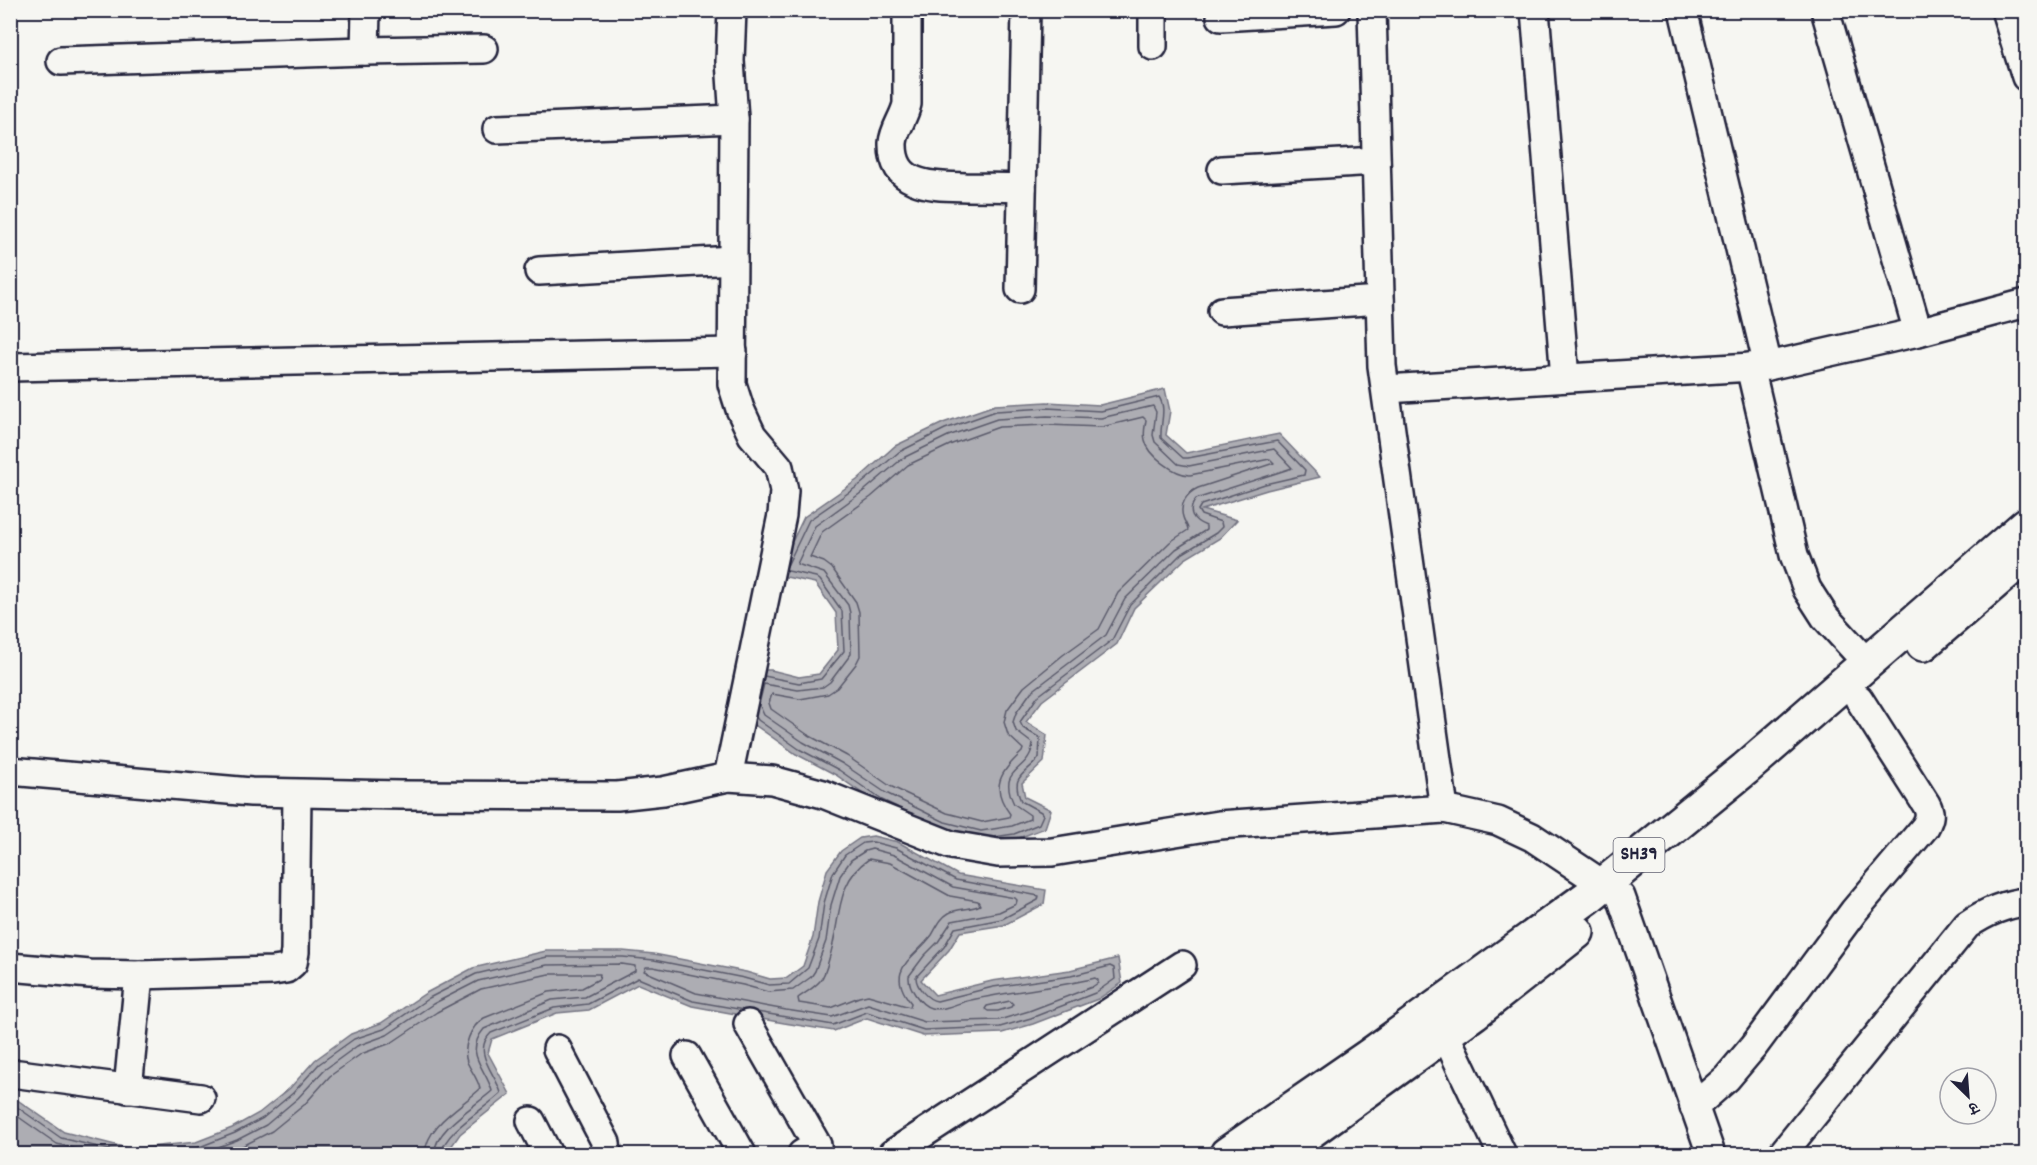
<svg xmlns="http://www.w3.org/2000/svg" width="2037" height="1165" font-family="Dekko,'Playpen Sans Deva',sans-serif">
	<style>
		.water { fill: #adadb3; stroke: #757583; stroke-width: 1.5 }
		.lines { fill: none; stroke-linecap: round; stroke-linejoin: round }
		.shore { stroke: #5a5a6b; stroke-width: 1.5 }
		.minor-casing { stroke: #22223b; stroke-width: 32 }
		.major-casing { stroke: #22223b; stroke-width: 38 }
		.minor { stroke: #f6f6f2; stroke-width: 27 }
		.major { stroke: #f6f6f2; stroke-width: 33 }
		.labels { text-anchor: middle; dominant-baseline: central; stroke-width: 5; stroke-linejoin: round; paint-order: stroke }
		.shield { fill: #f6f6f2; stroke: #626272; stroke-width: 1.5 }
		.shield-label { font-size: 20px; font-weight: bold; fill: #22223b }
	</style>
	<rect width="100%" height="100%" fill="#f6f6f2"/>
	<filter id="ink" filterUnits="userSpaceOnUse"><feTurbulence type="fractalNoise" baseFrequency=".0167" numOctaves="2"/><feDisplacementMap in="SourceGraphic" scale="12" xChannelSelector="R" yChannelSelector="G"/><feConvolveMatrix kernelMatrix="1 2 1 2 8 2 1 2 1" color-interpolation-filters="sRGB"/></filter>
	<g filter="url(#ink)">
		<!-- water -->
		<g class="water">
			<path d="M 1165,389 L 1170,411 L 1166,435 L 1186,453 L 1279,434 L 1320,477 L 1267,490 L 1202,510 L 1237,520 L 1220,538 L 1185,559 L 1134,608 L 1117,644 L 1042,701 L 1026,722 L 1047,735 L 1044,762 L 1022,783 L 1025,797 L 1051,810 L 1045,828 L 1016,839 L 981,845 L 879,805 L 836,775 L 796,754 L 752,723 L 752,670 L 771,670 L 799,677 L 819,674 L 838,650 L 836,613 L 815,583 L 776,575 L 804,517 L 857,480 L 895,446 L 943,423 L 995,405 L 1047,402 L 1100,405 Z"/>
			<path d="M 873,836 L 898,842 L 958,875 L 1046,890 L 1044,904 L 1004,925 L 960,932 L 949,950 L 921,980 L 935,995 L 992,981 L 1070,970 L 1118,958 L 1122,983 L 1098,999 L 1033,1024 L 1002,1033 L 923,1036 L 867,1018 L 834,1031 L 784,1023 L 692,1006 L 638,984 L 589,1010 L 557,1013 L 492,1039 L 488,1053 L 510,1094 L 460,1134 L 446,1154 L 11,1154 L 10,1095 L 64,1132 L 131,1149 L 196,1142 L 232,1128 L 259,1113 L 290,1088 L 315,1060 L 351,1034 L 381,1023 L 426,993 L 473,968 L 546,951 L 623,951 L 654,954 L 746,972 L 770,979 L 787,978 L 803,966 L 813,937 L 818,902 L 827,870 L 841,851 L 860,838 Z"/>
		</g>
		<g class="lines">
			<!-- shore -->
			<g class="shore">
				<path d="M 1153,406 L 1156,412 L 1153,435 L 1155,442 L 1178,464 L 1189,466 L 1274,449 L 1292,468 L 1196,499 C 1186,512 1193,521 1206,526 L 1206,530 L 1176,549 L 1125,599 L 1106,635 L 1031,692 L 1016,713 L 1013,722 L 1016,731 L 1033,744 C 1029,774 996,766 1014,804 L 1030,815 L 1030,819 L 1012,826 L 981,831 L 945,822 L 886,793 L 843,764 L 803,742 L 764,715 L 759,704 L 764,684 L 798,690 L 823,687 L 830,682 L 851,654 L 850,613 L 848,605 L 824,573 L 797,564 L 815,526 L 865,490 L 903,458 L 948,436 L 997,419 L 1047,416 L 1101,418 Z"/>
				<path d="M 1143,417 L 1146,420 C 1145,427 1143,433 1145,440 C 1148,455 1175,475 1190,475 L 1270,459 L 1274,463 L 1198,488 C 1187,493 1179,504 1183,517 C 1184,522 1188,525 1188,530 L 1170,542 L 1118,593 L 1099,629 L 1063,655 L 1024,687 L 1007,710 L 1004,722 L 1008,735 L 1023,749 L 1022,752 C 1001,772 989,786 1010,814 L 1009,817 L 982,822 L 947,813 L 890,786 L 847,756 L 808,735 L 771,709 L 769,703 L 772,694 L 800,699 L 828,694 L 837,688 L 856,664 L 860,656 L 859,612 L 856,602 L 832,568 L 824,562 L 810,557 L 822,532 L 871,497 L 908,465 L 952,444 L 999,427 L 1047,425 L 1102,427 Z"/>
				<path d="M 787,566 L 809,520 L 861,484 L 899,452 L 945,429 L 996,411 L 1047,408 L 1101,411 L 1159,397 C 1167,409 1160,423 1161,438 L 1183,458 L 1188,458 L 1277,441 L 1305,470 L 1304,475 L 1265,484 L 1201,505 L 1198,510 L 1201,515 L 1221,522 L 1222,527 L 1216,533 L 1180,555 L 1130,605 L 1112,640 L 1038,696 L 1020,722 L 1023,728 L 1040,738 L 1039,758 C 1024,776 1010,775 1021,801 L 1041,812 L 1043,815 L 1039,824 L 1014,834 L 994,837"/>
				<path d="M 764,676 L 799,683 L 821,679 L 844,651 L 842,611 L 820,580 L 816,577 L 788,571 L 786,569"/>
				<path d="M 756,717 L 758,720 L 799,749 L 839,770 L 882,800 L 897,807"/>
				<path d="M 872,849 L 894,855 L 953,887 L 1015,898 L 1017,900 L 1016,904 L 999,912 L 952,921 L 938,942 L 924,956 L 909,976 C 908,987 920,1005 931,1008 C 941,1011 954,1005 963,1002 C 1006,991 1051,989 1095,978 L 1098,980 L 1098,983 L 1092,987 L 1029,1011 L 999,1020 L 925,1022 L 868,1004 L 832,1017 L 786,1010 L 696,993 L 644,971 L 646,967 L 653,967 L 743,985 L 768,992 L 793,990 L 811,977 L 815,971 L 826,941 L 831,905 L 840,876 L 851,860 L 865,851 Z"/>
				<path d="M 869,859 L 890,863 L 950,896 L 978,901 L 980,905 C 971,910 958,908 949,913 C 940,918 937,927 932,935 C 913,960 884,969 911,1003 L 910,1007 L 868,995 L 859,997 L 831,1008 L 799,1003 L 798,998 C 805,993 814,988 820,981 C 825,975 827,967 829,959 C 841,924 834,882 869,859 Z"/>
				<path d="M 1010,1001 L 1013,1004 L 1011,1007 L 998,1011 L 988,1011 L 985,1009 L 987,1006 Z"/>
				<path d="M 10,1102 L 61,1138 L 127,1154"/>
				<path d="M 10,1111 L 57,1144 L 96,1154"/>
				<path d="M 138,1154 L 197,1148 L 235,1133 L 263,1118 L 293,1093 L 319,1064 L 354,1039 L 384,1029 L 429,998 L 476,974 L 547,957 L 623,957 L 654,960 L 744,978 L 769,985 L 789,984 L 808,968 L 819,939 L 824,903 L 833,873 L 845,855 L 863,843 L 873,842 L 896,848 L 956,880 L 1039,896 L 1038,900 L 1002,919 L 955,928 L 944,947 L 916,977 C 916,987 928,1000 937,1001 L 993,987 L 1071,976 L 1110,966 L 1114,968 L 1115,979 L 1095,993 L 1031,1018 L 1000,1027 L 924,1030 L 867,1012 L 833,1025 L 757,1012"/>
				<path d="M 200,1154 L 237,1140 L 266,1125 L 298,1098 L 324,1070 L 357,1046 L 387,1035 L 433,1004 L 478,981 L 547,965 L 622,964 L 635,966 L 635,971 L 585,997 L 552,1000 L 484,1029 C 463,1054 486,1068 492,1091 C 474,1107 435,1129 434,1154"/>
				<path d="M 227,1154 L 272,1131 L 304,1105 L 330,1076 L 361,1054 L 391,1043 L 437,1012 L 481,989 L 549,974 L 600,974 L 599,979 L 582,988 L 549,992 L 484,1018 C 471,1026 462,1047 467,1062 C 471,1071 478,1079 480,1089 C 461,1107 426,1125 425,1154"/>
				<path d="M 441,1154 C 444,1131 485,1109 501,1093 C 496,1074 471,1052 491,1033 L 554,1008 L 588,1004 L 638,978 L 693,1001 L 744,1010"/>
			</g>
			<!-- minor casing -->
			<g class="minor-casing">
				<g id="minor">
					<path d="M 1153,10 L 1153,46"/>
					<path d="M 1535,10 L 1565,378"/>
					<path d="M 1683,10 L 1768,366"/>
					<path d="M 1825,10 L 1918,332"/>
					<path d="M 2005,10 L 2026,77"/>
					<path d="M 907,15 L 907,104 C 904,118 894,129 893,143 C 892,188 934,186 966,187 C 985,187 1004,187 1022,188"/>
					<path d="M 1221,17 L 1336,10"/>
					<path d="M 365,51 L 484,49"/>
					<path d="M 61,61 L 365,51 L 366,10"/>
					<path d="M 497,129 L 734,119"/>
					<path d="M 1222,170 L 1376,161"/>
					<path d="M 539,271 L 733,260"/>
					<path d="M 1020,289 L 1026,10"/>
					<path d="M 1222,311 L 1380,300"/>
					<path d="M 10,367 L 733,352"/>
					<path d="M 1750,367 L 1794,555 L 1807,589 L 1825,617 L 1867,663"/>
					<path d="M 1386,389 L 1768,366 L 1918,332 L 2026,303"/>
					<path d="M 10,771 L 251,792 L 400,795 L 617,796 L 663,791 L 728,777 L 772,780 L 823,794 L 951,845 L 998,853 L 1052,852 L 1219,825 L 1444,809 L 1382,366 L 1372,10"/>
					<path d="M 728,777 L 782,515 L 784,491 L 779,467 L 752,435 L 740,409 L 732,384 L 734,119 L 730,61 L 732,10"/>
					<path d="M 1444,809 L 1498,821 L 1532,837 L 1604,885"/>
					<path d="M 1621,897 L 1711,1154"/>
					<path d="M 10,967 L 90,974 L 139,975 L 273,971 L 286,969 L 293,963 L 295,952 L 297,794"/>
					<path d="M 748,1024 L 817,1145 L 802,1154"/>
					<path d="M 1445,1034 L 1502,1154"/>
					<path d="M 557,1049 L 606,1143 L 607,1154"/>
					<path d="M 687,1056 L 742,1154"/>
					<path d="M 19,1074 L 201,1098"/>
					<path d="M 128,1089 L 139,975"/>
					<path d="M 1694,1107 L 1727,1078 L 1754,1046 L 1854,911 L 1925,827 C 1930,818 1931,813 1926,804 L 1859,699"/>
					<path d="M 531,1121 L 548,1154"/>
					<path d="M 892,1154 L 1182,965"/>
					<path d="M 1782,1154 L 1967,925 C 1986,912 2004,904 2026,902"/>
				</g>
			</g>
			<!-- major casing -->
			<g class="major-casing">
				<g id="major">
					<path d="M 1923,644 L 2026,555"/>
					<path d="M 1227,1154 L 1369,1056 L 1588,897 L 1745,769 L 2026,525"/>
					<path d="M 1279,1154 L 1474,1013 L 1577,932"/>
				</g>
			</g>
			<!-- minor -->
			<use href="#minor" class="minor"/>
			<!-- major -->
			<use href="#major" class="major"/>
		</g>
	</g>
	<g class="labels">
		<!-- shield labels -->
		<rect class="shield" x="1613.5" y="838" width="51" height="34" rx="4.5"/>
		<g class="shield-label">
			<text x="1639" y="855">SH39</text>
		</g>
	</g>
	<!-- margin -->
	<rect width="2037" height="1165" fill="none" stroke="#f6f6f2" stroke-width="36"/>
	<rect x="18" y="18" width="2001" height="1129" fill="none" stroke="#22223b" stroke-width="2" filter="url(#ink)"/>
	<!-- north arrow -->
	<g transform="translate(1968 1096) rotate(155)"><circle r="28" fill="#f6f6f2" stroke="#a1a1a9" stroke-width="1.5"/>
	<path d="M0-4.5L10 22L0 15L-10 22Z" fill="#22223b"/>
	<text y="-9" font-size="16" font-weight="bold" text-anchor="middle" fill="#22223b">उ</text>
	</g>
</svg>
